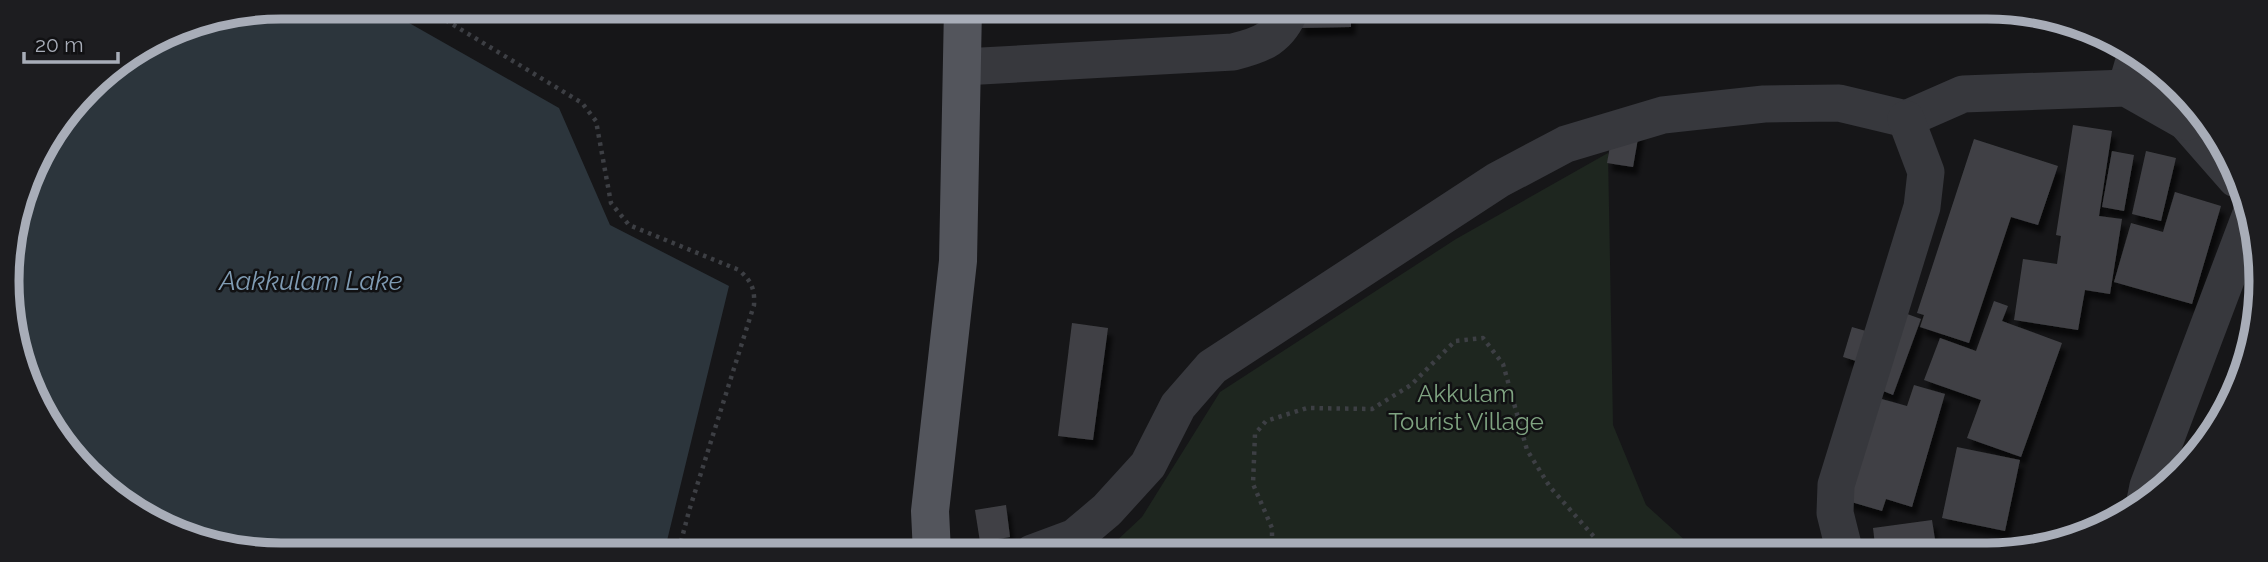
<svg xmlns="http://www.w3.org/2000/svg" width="2268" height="562" font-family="Raleway,sans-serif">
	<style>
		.green { fill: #1e261f }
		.water { fill: #2c353c }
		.building { fill: #404145; filter: url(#shadow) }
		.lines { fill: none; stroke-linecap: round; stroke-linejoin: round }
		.path { stroke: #3d3f44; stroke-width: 4.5; stroke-dasharray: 3.5 5; stroke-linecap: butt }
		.minor { stroke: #37383d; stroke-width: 37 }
		.major { stroke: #53555c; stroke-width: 38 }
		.labels { text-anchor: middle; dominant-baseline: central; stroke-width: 5; stroke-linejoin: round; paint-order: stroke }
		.park-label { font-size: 24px; fill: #7fa381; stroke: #111113 }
		.water-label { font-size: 26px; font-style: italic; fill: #7f9bb3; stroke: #111113 }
		.rim { fill: none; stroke: #a8adb8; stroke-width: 9 }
	</style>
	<defs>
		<filter id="shadow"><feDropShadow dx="4.5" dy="8" stdDeviation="2" flood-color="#0009"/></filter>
	</defs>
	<rect width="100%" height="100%" fill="#161618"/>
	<!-- green -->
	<path class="green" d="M 1608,153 L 1613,425 L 1646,505 L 1699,553 L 1096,553 L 1111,546 L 1142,517 L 1220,392 L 1456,239 Z"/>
	<!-- water -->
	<path class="water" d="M 281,7 L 381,7 L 559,108 L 610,225 L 729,286 L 664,553 L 245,553 L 144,518 L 64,448 L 21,369 L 8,263 L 35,159 L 100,75 L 177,28 Z"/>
	<!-- building -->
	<g class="building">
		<path d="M 1299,8 L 1351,8 L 1351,27 L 1300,28 Z"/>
		<path d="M 1614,123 L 1640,127 L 1633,167 L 1607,163 Z"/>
		<path d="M 2073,125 L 2112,131 L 2099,216 L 2122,219 L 2110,294 L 2085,290 L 2078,330 L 2014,320 L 2023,259 L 2057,264 L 2061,236 L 2056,235 Z"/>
		<path d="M 1974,139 L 2058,166 L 2038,225 L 2011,217 L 1969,343 L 1920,327 L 1924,315 L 1917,313 Z"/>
		<path d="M 2112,151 L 2134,155 L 2124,211 L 2102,207 Z"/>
		<path d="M 2146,151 L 2176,158 L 2161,221 L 2132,214 Z"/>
		<path d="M 2175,192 L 2221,206 L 2192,304 L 2114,282 L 2131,223 L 2163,232 Z"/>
		<path d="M 1994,301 L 2008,306 L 2002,321 L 2062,343 L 2021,457 L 1967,438 L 1981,400 L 1924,380 L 1940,338 L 1976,351 Z"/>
		<path d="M 1899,311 L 1921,319 L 1893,395 L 1871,386 Z"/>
		<path d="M 1072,323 L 1108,328 L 1093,440 L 1058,436 Z"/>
		<path d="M 1852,327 L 1876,334 L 1866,364 L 1843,357 Z"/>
		<path d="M 1914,385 L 1945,394 L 1912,507 L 1886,499 L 1882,511 L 1841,499 L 1871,396 L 1907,406 Z"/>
		<path d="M 1957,447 L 2020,460 L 2005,531 L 1942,518 Z"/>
		<path d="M 1006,505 L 1010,537 L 980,542 L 975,510 Z"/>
		<path d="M 1932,520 L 1937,553 L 1876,553 L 1873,528 Z"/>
	</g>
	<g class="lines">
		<!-- path -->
		<g class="path">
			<path d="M 424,7 L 582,103 L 596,121 L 611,203 L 629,225 L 739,270 C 751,281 755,288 754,305 L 689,511 L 678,553"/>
			<path d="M 1272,553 L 1272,528 L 1253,484 L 1255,434 L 1266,421 L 1307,408 L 1372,409 L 1411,385 L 1455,341 L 1483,338 L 1503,364 L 1527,450 L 1550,487 L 1596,539 L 1594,553"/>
		</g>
		<!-- minor -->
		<g class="minor">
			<path d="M 963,67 L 1233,52 C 1262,45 1280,38 1291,8"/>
			<path d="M 2126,88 L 2136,54"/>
			<path d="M 2186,122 L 2236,179"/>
			<path d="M 2145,501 L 2148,486 L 2252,211"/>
			<path d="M 1032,553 L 1075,537 L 1107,510 L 1148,465 L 1178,406 L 1212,367 L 1498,180 L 1566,144 L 1663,115 L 1764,104 L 1839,103 L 1906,119 L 1963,94 L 2126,88 L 2186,122 L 2205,116"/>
			<path d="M 1845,553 L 1835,513 L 1836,485 L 1922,207 L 1926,172 L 1906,119"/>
		</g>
		<!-- major -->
		<path class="major" d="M 932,553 L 930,511 L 958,261 L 963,8"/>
	</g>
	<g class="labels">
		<!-- park labels -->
		<g class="park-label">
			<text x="1466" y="393">Akkulam<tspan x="1466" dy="28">Tourist Village</tspan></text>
		</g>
		<!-- water labels -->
		<g class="water-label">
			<text x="311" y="281">Aakkulam Lake</text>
		</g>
	</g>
	<!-- crop -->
	<path d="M0 0H2268V562H0ZM281 19H1987A262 262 0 0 1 2249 281V281A262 262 0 0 1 1987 543H281A262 262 0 0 1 19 281V281A262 262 0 0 1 281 19Z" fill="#1d1d20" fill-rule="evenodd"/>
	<path class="rim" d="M281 19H1987A262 262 0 0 1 2249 281V281A262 262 0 0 1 1987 543H281A262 262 0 0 1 19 281V281A262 262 0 0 1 281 19Z"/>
	<!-- scale -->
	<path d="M24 52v10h94v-10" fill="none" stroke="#a8adb8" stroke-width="3.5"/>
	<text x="35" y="52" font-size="21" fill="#a8adb8" stroke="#111113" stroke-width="5" paint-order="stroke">20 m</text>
</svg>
